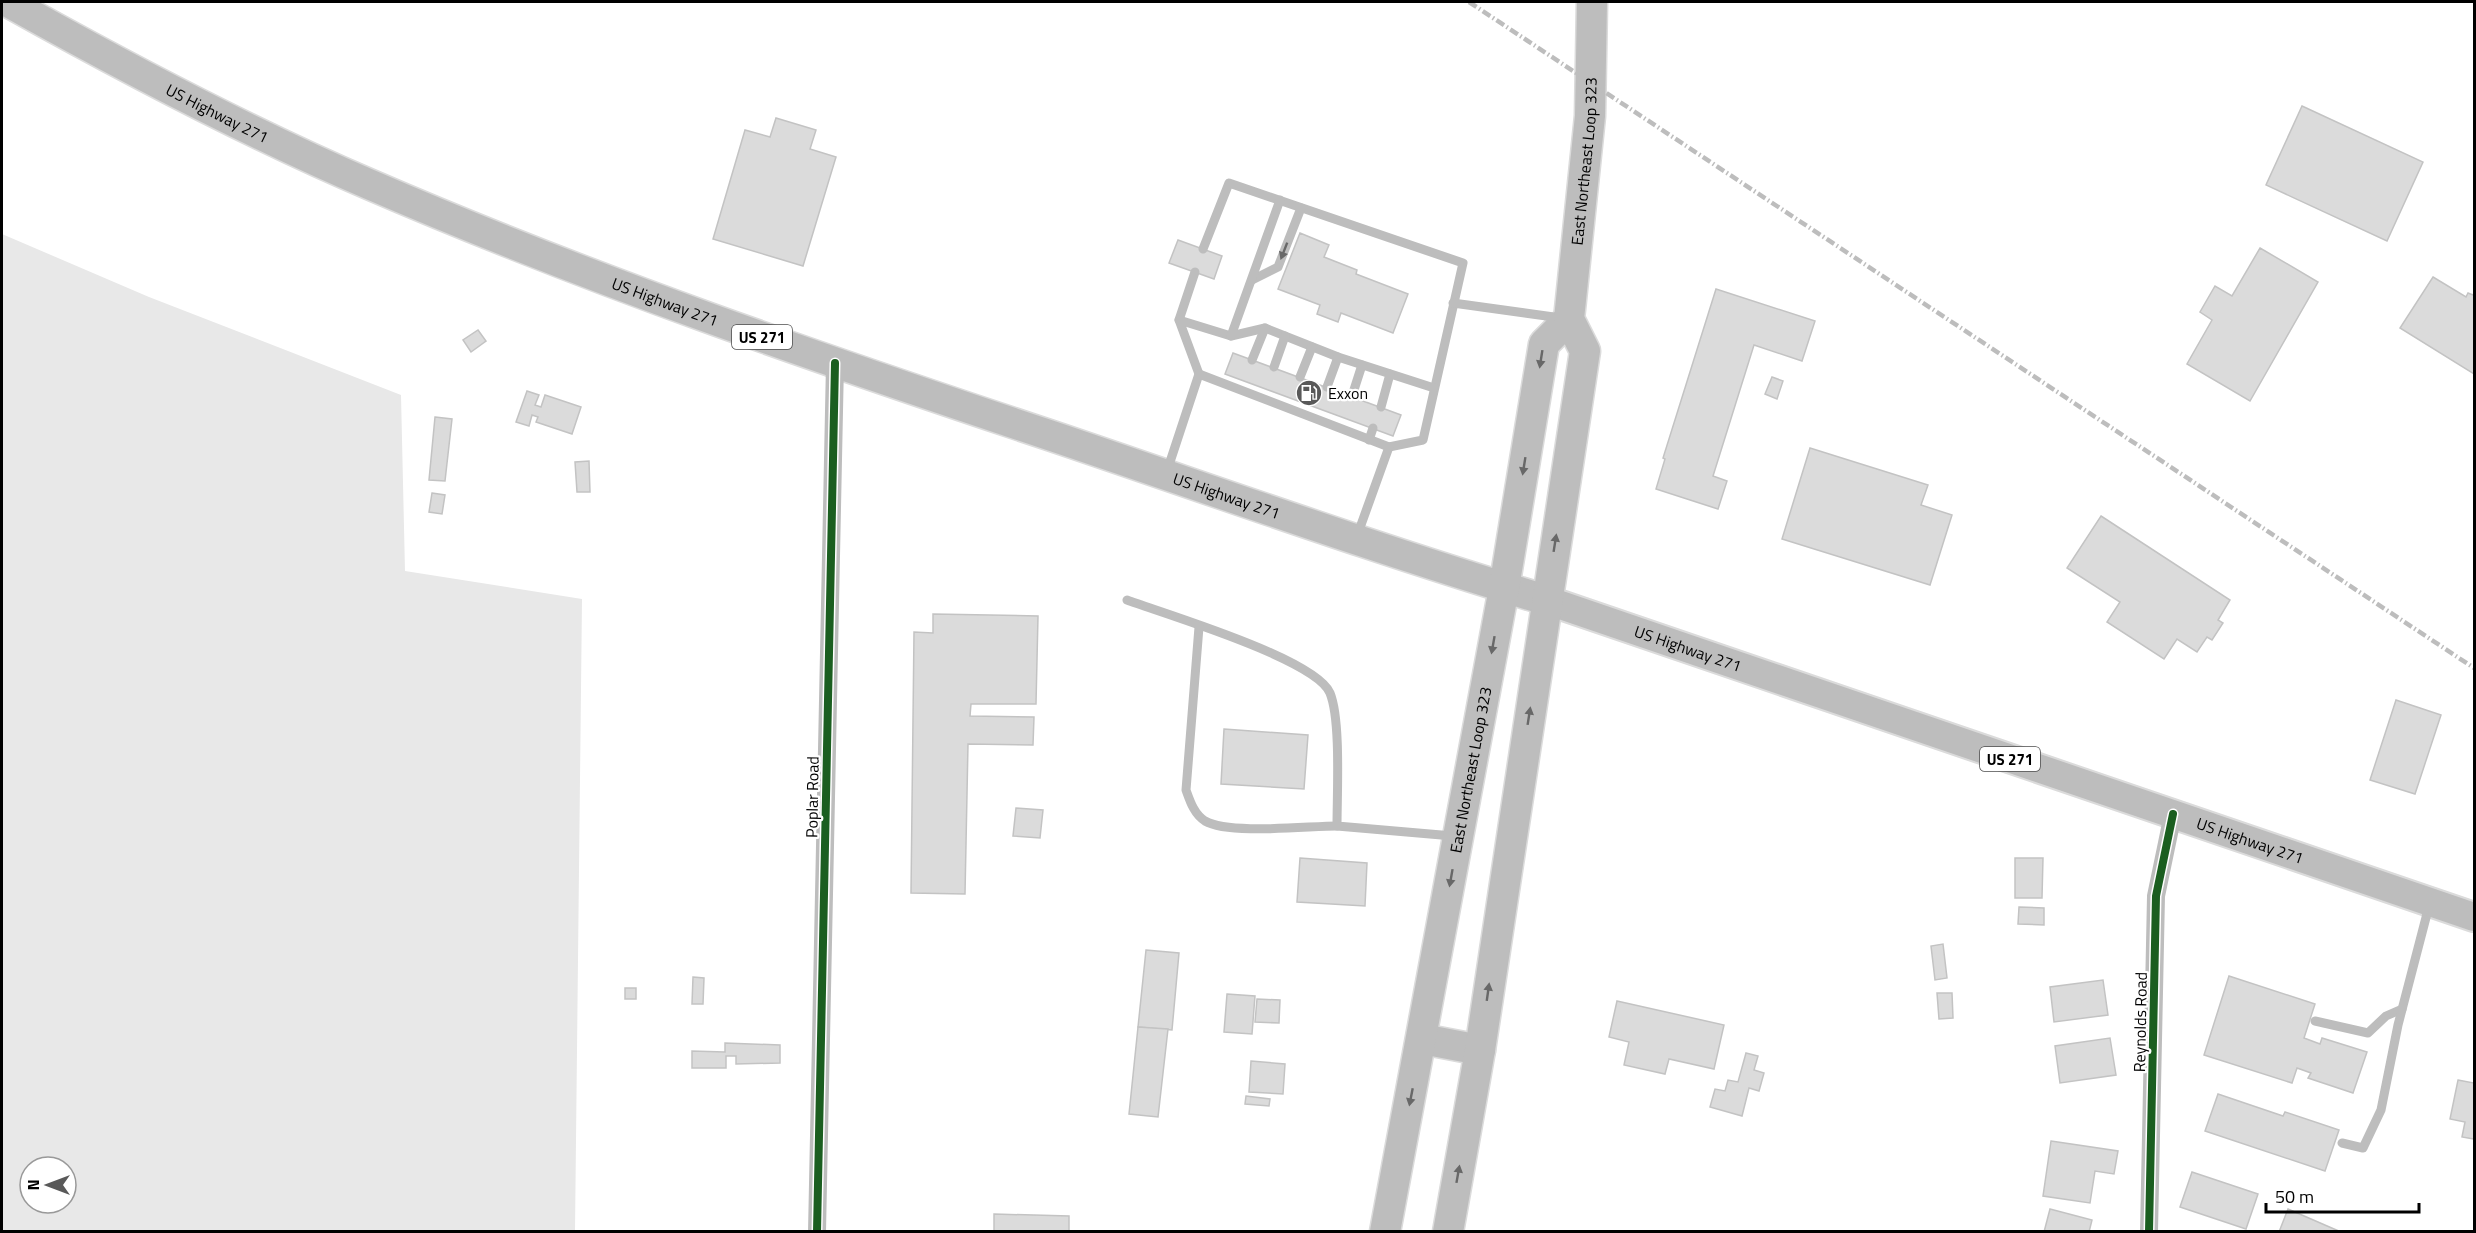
<svg xmlns="http://www.w3.org/2000/svg" width="2476" height="1233" font-family="'Titillium Web',sans-serif">
	<style>
		.green { fill: #e8e8e8; fill-rule: evenodd }
		.building { fill: #dbdbdb; stroke: #c3c3c3; stroke-width: 1.5 }
		.lines { fill: none; stroke-linecap: round; stroke-linejoin: round }
		.primary-casing { stroke: #dbdbdb; stroke-width: 32 }
		.trunk-casing { stroke: #dbdbdb; stroke-width: 33 }
		.service { stroke: #bdbdbd; stroke-width: 9 }
		.minor { stroke: #bdbdbd; stroke-width: 18 }
		.primary { stroke: #bdbdbd; stroke-width: 28 }
		.trunk { stroke: #bdbdbd; stroke-width: 30 }
		.rail { stroke: #bdbdbd; stroke-width: 4.5; stroke-dasharray: 9 3 1.5 3; stroke-linecap: butt }
		.cycleway-casing { stroke: #fff; stroke-width: 11 }
		.cycleway { stroke: #1b5e20; stroke-width: 8 }
		.oneway { fill: #686868 }
		.labels { text-anchor: middle; dominant-baseline: central; stroke-width: 4.5; stroke-linejoin: round; paint-order: stroke }
		.shield { fill: #fff; stroke: #4c4c4c; stroke-width: 1.5 }
		.shield-label { font-size: 15px; font-weight: bold; fill: #000 }
		.street-label { font-size: 16px; fill: #000; stroke: #fff }
		.poi-label { font-size: 16px; fill: #000; stroke: #fff; text-anchor: start }
	</style>
	<rect width="100%" height="100%" fill="#fff"/>
	<!-- green -->
	<path class="green" d="M 2,234 L 149,297 L 401,395 L 405,571 L 582,599 L 575,1231 L 2,1231 ZM 30,1167 L 66,1167 L 66,1203 L 30,1203 Z"/>
	<!-- building -->
	<g class="building">
		<path d="M 2302,106 L 2423,162 L 2387,241 L 2266,185 Z"/>
		<path d="M 776,118 L 816,130 L 810,149 L 836,157 L 803,266 L 713,239 L 745,130 L 770,137 Z"/>
		<path d="M 1300,233 L 1329,245 L 1324,257 L 1357,270 L 1356,274 L 1408,294 L 1393,333 L 1341,313 L 1338,322 L 1317,314 L 1320,305 L 1278,289 Z"/>
		<path d="M 1178,240 L 1222,256 L 1214,279 L 1169,263 Z"/>
		<path d="M 2260,248 L 2318,282 L 2250,401 L 2187,364 L 2212,320 L 2200,312 L 2215,286 L 2232,296 Z"/>
		<path d="M 2433,277 L 2466,297 L 2468,293 L 2473,295 L 2474,293 L 2474,374 L 2400,328 Z"/>
		<path d="M 1716,289 L 1815,321 L 1802,361 L 1754,345 L 1713,476 L 1727,481 L 1718,509 L 1656,489 L 1665,459 L 1663,458 Z"/>
		<path d="M 478,330 L 486,341 L 471,352 L 463,340 Z"/>
		<path d="M 1233,353 L 1401,415 L 1393,436 L 1225,374 Z"/>
		<path d="M 1772,377 L 1783,381 L 1777,399 L 1765,394 Z"/>
		<path d="M 527,391 L 539,395 L 535,405 L 541,407 L 545,395 L 581,407 L 572,434 L 536,422 L 538,417 L 532,415 L 529,426 L 516,422 Z"/>
		<path d="M 435,417 L 452,419 L 445,481 L 429,480 Z"/>
		<path d="M 1810,448 L 1928,485 L 1921,505 L 1952,515 L 1930,585 L 1782,539 Z"/>
		<path d="M 589,461 L 590,492 L 577,492 L 575,462 Z"/>
		<path d="M 432,493 L 445,495 L 442,514 L 429,512 Z"/>
		<path d="M 2101,516 L 2230,600 L 2218,620 L 2223,623 L 2212,640 L 2207,637 L 2197,652 L 2177,639 L 2164,659 L 2107,622 L 2120,602 L 2067,568 Z"/>
		<path d="M 933,614 L 1038,616 L 1036,704 L 971,704 L 970,716 L 1034,717 L 1033,745 L 968,744 L 965,894 L 911,893 L 914,632 L 933,633 Z"/>
		<path d="M 2396,700 L 2441,715 L 2415,794 L 2370,780 Z"/>
		<path d="M 1224,729 L 1308,735 L 1304,789 L 1221,784 Z"/>
		<path d="M 1016,808 L 1043,810 L 1040,838 L 1013,836 Z"/>
		<path d="M 1300,858 L 1367,863 L 1365,906 L 1297,902 Z"/>
		<path d="M 2015,858 L 2043,858 L 2042,898 L 2015,898 Z"/>
		<path d="M 2019,907 L 2044,908 L 2044,925 L 2018,924 Z"/>
		<path d="M 1943,944 L 1947,978 L 1935,980 L 1931,946 Z"/>
		<path d="M 1146,950 L 1179,953 L 1172,1030 L 1138,1027 Z"/>
		<path d="M 2229,976 L 2315,1004 L 2304,1038 L 2320,1044 L 2322,1038 L 2367,1052 L 2353,1093 L 2308,1078 L 2311,1073 L 2297,1068 L 2292,1083 L 2204,1055 Z"/>
		<path d="M 693,977 L 704,978 L 703,1004 L 692,1004 Z"/>
		<path d="M 2103,980 L 2108,1015 L 2054,1022 L 2050,987 Z"/>
		<rect x="625" y="988" width="11" height="11"/>
		<path d="M 1937,993 L 1952,993 L 1953,1018 L 1939,1019 Z"/>
		<path d="M 1227,994 L 1255,996 L 1252,1034 L 1224,1032 Z"/>
		<path d="M 1257,999 L 1280,1000 L 1279,1023 L 1255,1022 Z"/>
		<path d="M 1617,1001 L 1724,1025 L 1714,1069 L 1669,1059 L 1665,1074 L 1624,1065 L 1629,1042 L 1609,1037 Z"/>
		<path d="M 1138,1027 L 1168,1029 L 1158,1117 L 1129,1114 Z"/>
		<path d="M 2110,1038 L 2116,1075 L 2060,1083 L 2055,1046 Z"/>
		<path d="M 725,1043 L 780,1045 L 780,1063 L 736,1064 L 736,1056 L 726,1056 L 726,1068 L 692,1068 L 692,1051 L 725,1052 Z"/>
		<path d="M 1746,1053 L 1758,1056 L 1754,1070 L 1764,1073 L 1759,1091 L 1749,1088 L 1742,1116 L 1710,1107 L 1715,1089 L 1725,1091 L 1728,1080 L 1738,1082 Z"/>
		<path d="M 1251,1061 L 1285,1064 L 1283,1094 L 1249,1092 Z"/>
		<path d="M 2458,1080 L 2474,1083 L 2474,1139 L 2462,1137 L 2465,1122 L 2450,1119 Z"/>
		<path d="M 2218,1094 L 2283,1116 L 2285,1112 L 2339,1130 L 2325,1171 L 2205,1131 Z"/>
		<path d="M 1246,1096 L 1270,1099 L 1269,1106 L 1245,1104 Z"/>
		<path d="M 2051,1141 L 2118,1151 L 2114,1174 L 2095,1171 L 2090,1203 L 2043,1196 Z"/>
		<path d="M 2192,1172 L 2258,1194 L 2246,1229 L 2180,1207 Z"/>
		<path d="M 2050,1209 L 2092,1220 L 2089,1232 L 2044,1232 Z"/>
		<path d="M 2288,1209 L 2341,1232 L 2279,1232 Z"/>
		<path d="M 994,1214 L 1069,1216 L 1069,1232 L 994,1232 Z"/>
	</g>
	<g class="lines">
		<!-- primary casing -->
		<g class="primary-casing">
			<g id="primary">
				<path id="s1" d="M 1546,600 L 2474,917"/>
			</g>
		</g>
		<!-- trunk casing -->
		<g class="trunk-casing">
			<g id="trunk">
				<path id="s2" d="M 8,2 C 126,68 247,132 371,185 C 593,281 821,359 1049,435 C 1215,491 1379,550 1546,600"/>
				<path d="M 1422,1039 L 1480,1050"/>
				<path id="s3" d="M 1385,1232 L 1504,588 L 1544,344 L 1569,319"/>
				<path id="s4" d="M 1448,1232 L 1480,1050 L 1585,351 L 1569,319 L 1590,116 L 1592,2"/>
			</g>
		</g>
		<!-- service -->
		<g class="service">
			<path d="M 1203,249 L 1229,183 L 1463,263 L 1423,440 L 1389,447"/>
			<path d="M 1195,272 L 1179,320 L 1199,374"/>
			<path d="M 1252,280 L 1278,267 L 1301,208"/>
			<path d="M 1453,303 L 1561,318"/>
			<path d="M 1179,320 L 1231,336 L 1265,328 L 1338,357 L 1434,388"/>
			<path d="M 1231,336 L 1280,200"/>
			<path d="M 1252,360 L 1265,328"/>
			<path d="M 1274,367 L 1285,336"/>
			<path d="M 1300,377 L 1312,347"/>
			<path d="M 1327,387 L 1338,357"/>
			<path d="M 1352,396 L 1362,365"/>
			<path d="M 1381,407 L 1390,374"/>
			<path d="M 1369,440 L 1373,428"/>
			<path d="M 1167,471 L 1199,374 L 1389,447 L 1357,536"/>
			<path d="M 1127,600 C 1165,614 1316,659 1330,693 C 1341,720 1337,793 1337,826 L 1453,836"/>
			<path d="M 1199,627 L 1186,790 C 1190,801 1194,814 1205,821 C 1229,835 1308,826 1337,826"/>
			<path d="M 2315,1021 L 2368,1033 L 2386,1016 L 2402,1009"/>
			<path d="M 2342,1143 L 2363,1148 L 2381,1110 L 2398,1025 L 2429,906"/>
		</g>
		<!-- minor -->
		<g class="minor">
			<path d="M 817,1232 L 835,363"/>
			<path d="M 2149,1232 L 2156,896 L 2173,814"/>
		</g>
		<!-- primary -->
		<use href="#primary" class="primary"/>
		<!-- trunk -->
		<use href="#trunk" class="trunk"/>
		<!-- rail -->
		<path class="rail" d="M 1469,2 L 2474,668"/>
		<!-- cycleway casing -->
		<g class="cycleway-casing">
			<g id="cycleway">
				<path d="M 817,1232 L 835,363"/>
				<path d="M 2149,1232 L 2156,896 L 2173,814"/>
			</g>
		</g>
		<!-- cycleway -->
		<use href="#cycleway" class="cycleway"/>
	</g>
	<!-- one-way arrows -->
	<defs><path id="oneway-solid" d="M-6-.8H1V-3.2L6.5 0L1 3.2V.8H-6Z" transform="scale(1.5)"/></defs>
	<g class="oneway">
		<use href="#oneway-solid" transform="translate(1284 251) rotate(111)"/>
		<use href="#oneway-solid" transform="translate(1541 359) rotate(99)"/>
		<use href="#oneway-solid" transform="translate(1524 466) rotate(99)"/>
		<use href="#oneway-solid" transform="translate(1555 543) rotate(-81)"/>
		<use href="#oneway-solid" transform="translate(1493 645) rotate(100)"/>
		<use href="#oneway-solid" transform="translate(1529 716) rotate(-81)"/>
		<use href="#oneway-solid" transform="translate(1451 878) rotate(100)"/>
		<use href="#oneway-solid" transform="translate(1488 992) rotate(-82)"/>
		<use href="#oneway-solid" transform="translate(1411 1097) rotate(101)"/>
		<use href="#oneway-solid" transform="translate(1458 1174) rotate(-80)"/>
	</g>
	<!-- icons -->
	<defs>
		<g id="fuel-disc" transform="scale(1.35)"><circle r="9.5" fill="#595959" stroke="#fff"/><path d="M-5.5-6h7V0h2V4h1.3V-2.5L3-4.5l.8-.8L6-3V5H2.5V1h-1V6h-7ZM-4.2-4.7v3.2H.2V-4.7Z" fill="#fff"/></g>
	</defs>
	<g fill-rule="evenodd">
		<use href="#fuel-disc" x="1309" y="393"/>
	</g>
	<g class="labels">
		<!-- shield labels -->
		<g class="shield">
			<rect x="732" y="325" width="60" height="24" rx="4.5"/>
			<rect x="1980" y="747" width="60" height="24" rx="4.5"/>
		</g>
		<g class="shield-label">
			<text x="762" y="337">US 271</text>
			<text x="2010" y="759">US 271</text>
		</g>
		<!-- street labels -->
		<g class="street-label">
			<text stroke="none"><textPath href="#s2" startOffset="237">US Highway 271</textPath></text>
			<text stroke="none"><textPath href="#s4" startOffset="1086">East Northeast Loop 323</textPath></text>
			<text stroke="none"><textPath href="#s2" startOffset="723">US Highway 271</textPath></text>
			<text stroke="none"><textPath href="#s2" startOffset="1317">US Highway 271</textPath></text>
			<text stroke="none"><textPath href="#s1" startOffset="150">US Highway 271</textPath></text>
			<text stroke="none"><textPath href="#s3" startOffset="470">East Northeast Loop 323</textPath></text>
			<text transform="translate(812 797) rotate(-89)">Poplar Road</text>
			<text stroke="none"><textPath href="#s1" startOffset="744">US Highway 271</textPath></text>
			<text transform="translate(2140 1022) rotate(-89)">Reynolds Road</text>
		</g>
		<!-- poi labels -->
		<g class="poi-label">
			<text x="1328" y="393">Exxon</text>
		</g>
	</g>
	<!-- border -->
	<rect width="2476" height="1233" fill="none" stroke="#000000" stroke-width="6"/>
	<!-- north arrow -->
	<g transform="translate(48 1185) rotate(270)"><circle r="28" fill="#ffffff" stroke="#999999" stroke-width="1.5"/>
	<path d="M0-4.5L10 22L0 15L-10 22Z" fill="#595959"/>
	<text y="-9" font-size="16" font-weight="bold" text-anchor="middle" fill="#000000">N</text>
	</g>
	<!-- scale -->
	<path d="M2266 1203v9h153v-9" fill="none" stroke="#000000" stroke-width="3"/>
	<text x="2275" y="1203" font-size="18" fill="#000000" stroke="#ffffff" stroke-width="4.5" paint-order="stroke">50 m</text>
</svg>
